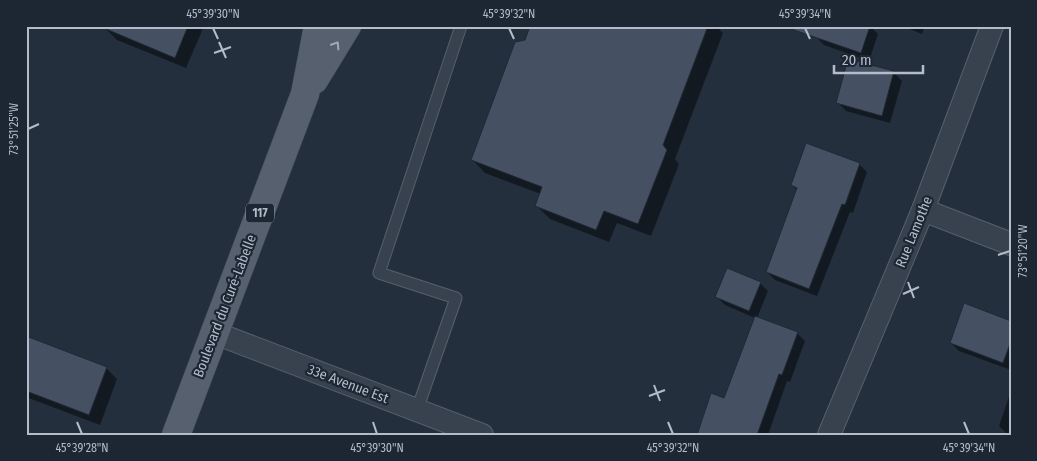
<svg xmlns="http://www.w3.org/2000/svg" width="1037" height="461" font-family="'Fira Sans Condensed',sans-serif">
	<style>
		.shadow { fill: #0007 }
		.building { fill: #455162; stroke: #1f2835 }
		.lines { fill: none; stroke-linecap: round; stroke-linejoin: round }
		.lane-casing { stroke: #565f6c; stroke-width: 13 }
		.street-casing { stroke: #565f6c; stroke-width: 24 }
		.primary-casing { stroke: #414a57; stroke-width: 29 }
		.lane { stroke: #38414e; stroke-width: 11 }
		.street { stroke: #38414e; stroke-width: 22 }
		.primary { stroke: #56606e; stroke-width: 28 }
		.oneway { stroke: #a1aab7 }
		.ticks { fill: none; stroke: #b4bcc9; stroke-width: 2 }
		.labels { text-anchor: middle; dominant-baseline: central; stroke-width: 4.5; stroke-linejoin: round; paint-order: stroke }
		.shield { fill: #1d2633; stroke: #878f9c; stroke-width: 1 }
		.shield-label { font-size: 12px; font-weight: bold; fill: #b4bcc9 }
		.street-label { font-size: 14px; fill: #b4bcc9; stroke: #1d2633 }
		.neatline { fill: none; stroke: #b4bcc9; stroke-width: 2 }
		.ticks-label { font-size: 12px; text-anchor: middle; fill: #b4bcc9 }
	</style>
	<rect width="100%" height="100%" fill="#242f3e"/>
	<!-- shadow -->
	<g class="shadow">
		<path d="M 107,26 L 204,26 L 186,68 L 117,40 L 106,29 Z"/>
		<path d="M 531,26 L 716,26 L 723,33 L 675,159 L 679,164 L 651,236 L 617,223 L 609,242 L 550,219 L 537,206 L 541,194 L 485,173 L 472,159 Z"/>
		<path d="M 820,26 L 870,26 L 878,34 L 869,61 L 824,45 L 816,37 Z"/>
		<path d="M 902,26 L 925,26 L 922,34 Z"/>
		<path d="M 849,61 L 894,73 L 902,81 L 890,123 L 846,111 L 838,103 Z"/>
		<path d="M 859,164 L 867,172 L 853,213 L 850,212 L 817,296 L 775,280 L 767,272 L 797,190 L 792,185 Z"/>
		<path d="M 760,283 L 768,291 L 757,318 L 797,333 L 805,341 L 790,382 L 787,381 L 768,435 L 698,435 L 724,399 L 755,318 L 725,305 L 717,297 Z"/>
		<path d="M 1011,322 L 1011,370 L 959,351 L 951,343 Z"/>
		<path d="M 26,338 L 106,368 L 117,379 L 100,425 L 26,397 Z"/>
		<path d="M 1011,391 L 1011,435 L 1010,435 L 1007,434 L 999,426 Z"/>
	</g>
	<!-- building -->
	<g class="building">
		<path d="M 99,26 L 188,26 L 175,58 Z"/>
		<path d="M 530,26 L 708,26 L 663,145 L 667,150 L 638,224 L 604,211 L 596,230 L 535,206 L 542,187 L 471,160 L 515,42 L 525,40 Z"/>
		<path d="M 794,26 L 870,26 L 861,53 L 794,30 Z"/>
		<path d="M 848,59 L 894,71 L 882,116 L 836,103 Z"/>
		<path d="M 806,143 L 860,163 L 845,205 L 842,204 L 809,289 L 766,272 L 797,188 L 791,185 Z"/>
		<path d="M 727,268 L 761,282 L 749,311 L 715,297 Z"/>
		<path d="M 964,303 L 1011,321 L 1011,341 L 1003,363 L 950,343 Z"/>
		<path d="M 755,316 L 798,332 L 782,375 L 779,374 L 757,435 L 697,435 L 711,393 L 724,398 Z"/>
		<path d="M 26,336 L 107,367 L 89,415 L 26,391 Z"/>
	</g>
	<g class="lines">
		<!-- lane casing -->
		<g class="lane-casing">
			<path id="lane" d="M 417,410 L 456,298 L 379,273 L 461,26"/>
		</g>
		<!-- street casing -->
		<g class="street-casing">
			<g id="street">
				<path d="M 923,210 L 1011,244"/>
				<path d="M 215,333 L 482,435"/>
				<path d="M 829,435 L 923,210 L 992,26"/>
			</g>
		</g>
		<!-- primary casing -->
		<g class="primary-casing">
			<g id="primary">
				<path d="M 314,80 L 347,26"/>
				<path d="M 176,435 L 305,94 L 318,26"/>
			</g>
		</g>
		<!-- lane -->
		<use href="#lane" class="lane"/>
		<!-- street -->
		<use href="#street" class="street"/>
		<!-- primary -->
		<use href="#primary" class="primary"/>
	</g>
	<!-- one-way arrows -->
	<defs><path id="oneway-chevron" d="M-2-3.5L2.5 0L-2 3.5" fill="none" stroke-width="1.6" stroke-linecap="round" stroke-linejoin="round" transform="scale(1.25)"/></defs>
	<use class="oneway" href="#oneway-chevron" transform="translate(336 45) rotate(-58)"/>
	<!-- ticks -->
	<path class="ticks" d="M 213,28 L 218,39M 509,28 L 514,39M 805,28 L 810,39M 219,42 L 226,58M 214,53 L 231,47M 28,129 L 39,124M 998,255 L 1010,251M 908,282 L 914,298M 903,294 L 919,287M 654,385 L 660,401M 649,396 L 665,390M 77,422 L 82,434M 373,422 L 377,434M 668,422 L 673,434M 964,422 L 969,434"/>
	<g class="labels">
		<!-- shield labels -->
		<rect class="shield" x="246" y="203.5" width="28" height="19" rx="4"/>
		<g class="shield-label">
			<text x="260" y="213">117</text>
		</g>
		<!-- street labels -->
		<g class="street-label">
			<text transform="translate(914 232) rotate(-68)">Rue Lamothe</text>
			<text transform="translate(225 306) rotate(-69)">Boulevard du Curé-Labelle</text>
			<text transform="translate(348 384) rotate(21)">33e Avenue Est</text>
		</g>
	</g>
	<!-- border -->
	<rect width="1037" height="461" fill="none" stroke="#1d2633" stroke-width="55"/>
	<!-- scale -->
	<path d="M834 65v8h89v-8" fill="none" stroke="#b4bcc9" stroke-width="2.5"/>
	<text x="842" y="65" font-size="15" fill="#b4bcc9" stroke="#1d2633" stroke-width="4" paint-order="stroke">20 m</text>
	<rect x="28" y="28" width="982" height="406" class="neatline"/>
	<g class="ticks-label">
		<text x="213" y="18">45°39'30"N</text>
		<text x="509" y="18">45°39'32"N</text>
		<text x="805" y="18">45°39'34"N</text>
		<text transform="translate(14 129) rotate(-90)" y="4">73°51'25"W</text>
		<text transform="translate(1023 251) rotate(-90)" y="4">73°51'20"W</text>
		<text x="82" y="452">45°39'28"N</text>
		<text x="377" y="452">45°39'30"N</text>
		<text x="673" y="452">45°39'32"N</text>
		<text x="969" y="452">45°39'34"N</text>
	</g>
</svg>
